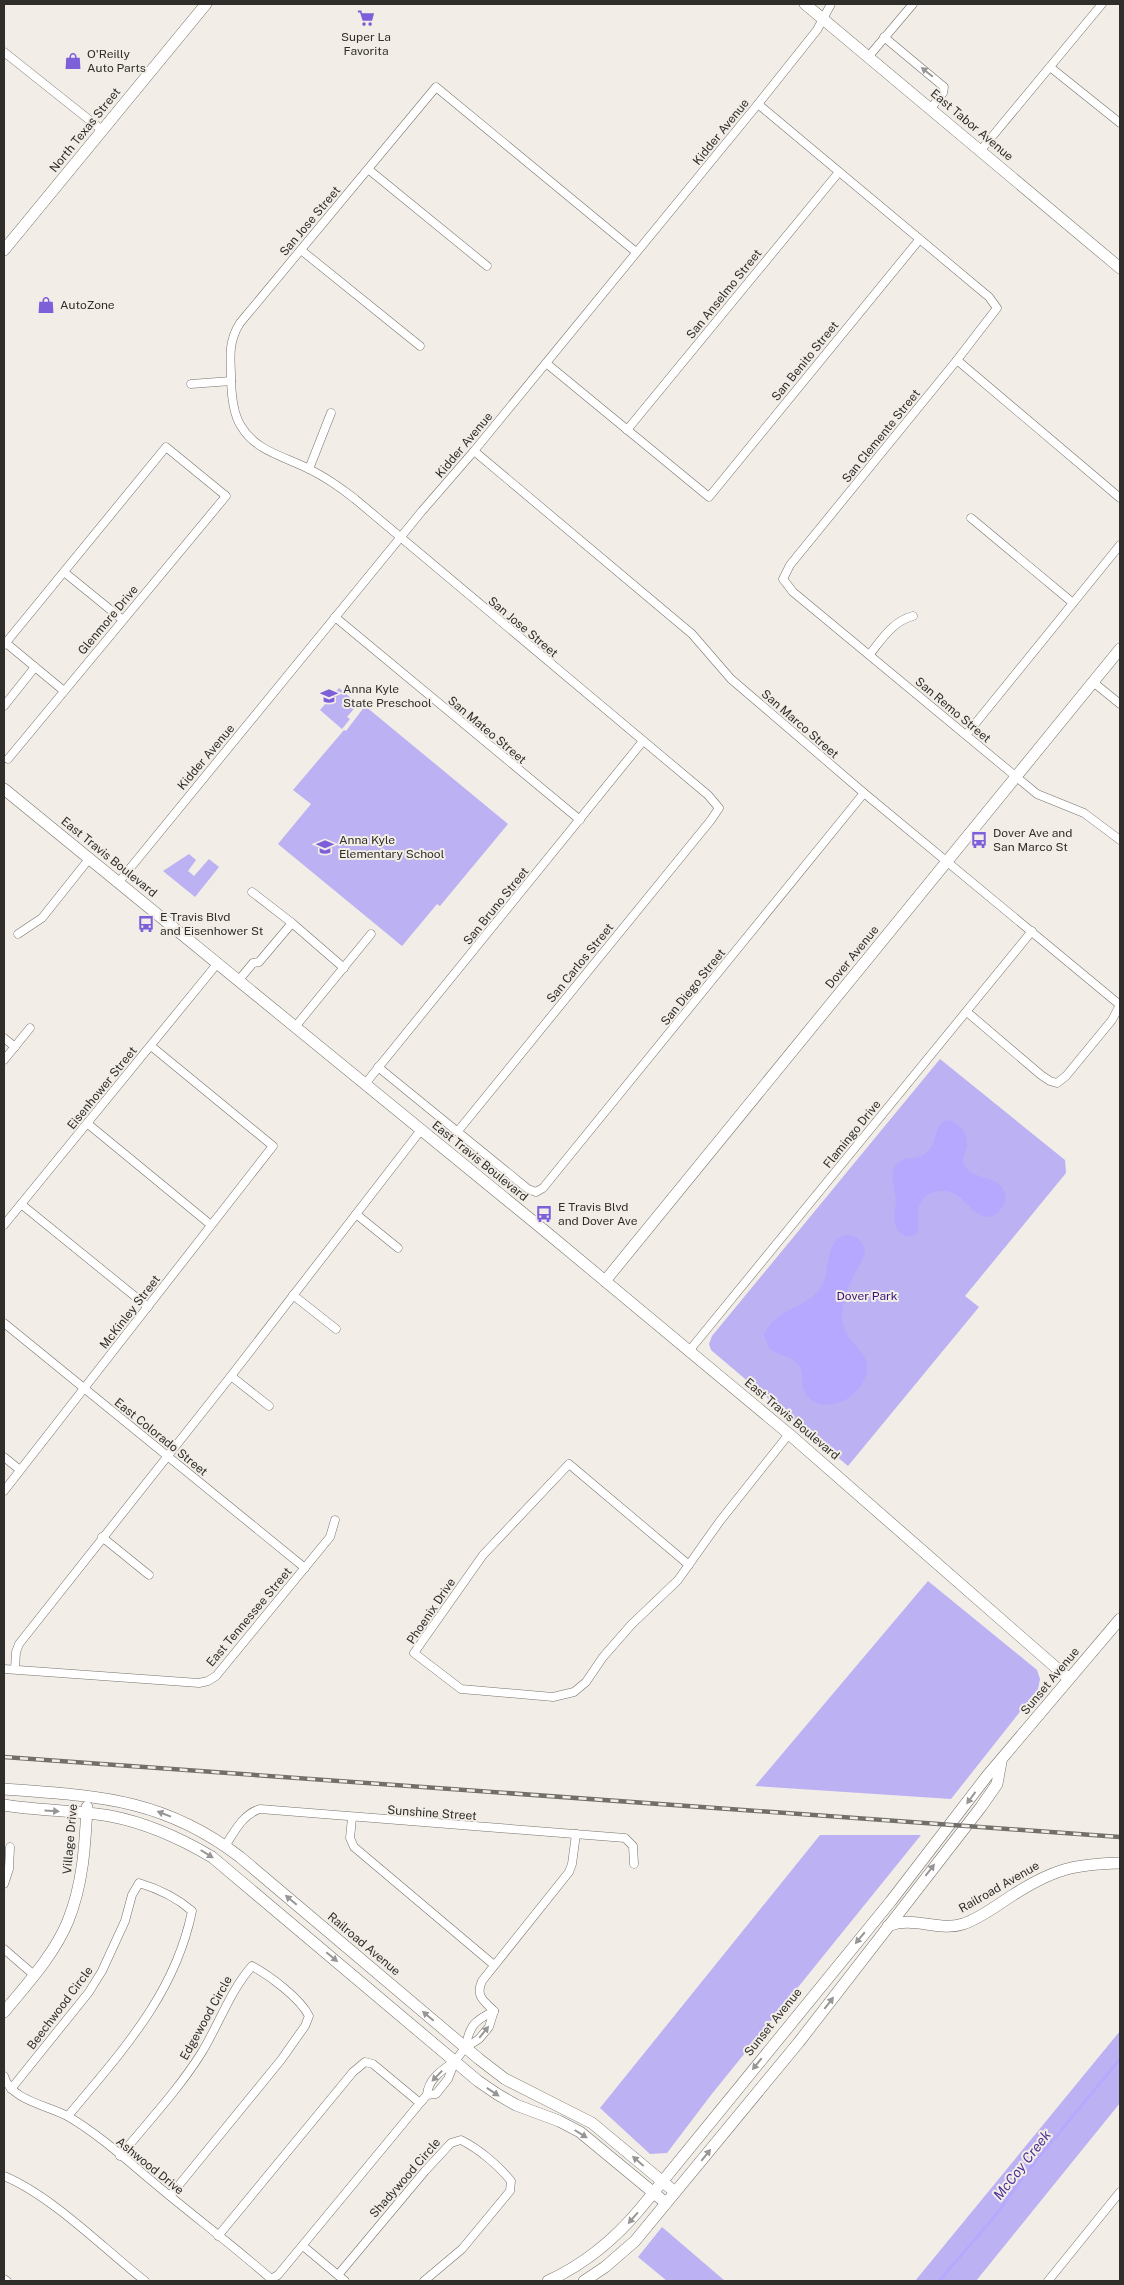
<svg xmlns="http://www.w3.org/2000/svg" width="1124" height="2285" font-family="'Public Sans',sans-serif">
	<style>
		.green { fill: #bbb1f3 }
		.water { fill: #b6a7ff }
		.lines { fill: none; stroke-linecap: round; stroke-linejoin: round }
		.stream { stroke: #b6a7ff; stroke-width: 2.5 }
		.street-casing { stroke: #76726b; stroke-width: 9 }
		.secondary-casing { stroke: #76726b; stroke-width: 12 }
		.street { stroke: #fff; stroke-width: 8 }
		.secondary { stroke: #fff; stroke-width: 11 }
		.rail-casing { stroke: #726f6b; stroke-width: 4.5 }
		.rail { stroke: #f2ede6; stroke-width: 2.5; stroke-dasharray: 8; stroke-linecap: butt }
		.oneway { fill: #989695 }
		.labels { text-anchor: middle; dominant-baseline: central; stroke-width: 4; stroke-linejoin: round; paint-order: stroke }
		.poi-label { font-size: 12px; fill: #302e2b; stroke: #f2ede6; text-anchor: start }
		.street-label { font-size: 12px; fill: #302e2b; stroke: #f2ede6 }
		.park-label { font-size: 12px; fill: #381479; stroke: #f2ede6 }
		.water-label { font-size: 14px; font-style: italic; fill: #503498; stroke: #f2ede6 }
	</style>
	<rect width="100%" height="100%" fill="#f2ede6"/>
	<!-- green -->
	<g class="green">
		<path d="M 339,688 L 358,704 L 347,717 L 350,719 L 342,729 L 320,710 Z"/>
		<path d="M 365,706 L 508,824 L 440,906 L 437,904 L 402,946 L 278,844 L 311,804 L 293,790 L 344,730 L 346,731 Z"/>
		<path d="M 189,854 L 196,860 L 188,871 L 194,876 L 209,859 L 219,867 L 195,897 L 163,871 Z"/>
		<path d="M 940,1059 L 1065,1160 L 1066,1173 L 965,1296 L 979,1307 L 848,1466 L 711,1350 L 709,1344 L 712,1336 Z"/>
		<path d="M 928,1581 L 1037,1670 L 1040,1679 L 1038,1689 L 951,1799 L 755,1786 Z"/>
		<path d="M 820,1835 L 921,1835 L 711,2095 L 667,2153 L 650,2154 L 600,2108 Z"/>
		<path d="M 1120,2031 L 1120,2103 L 976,2281 L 915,2281 Z"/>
		<path d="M 662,2227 L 725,2281 L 667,2281 L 638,2257 Z"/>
	</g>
	<!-- water -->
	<g class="water">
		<path d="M 946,1120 C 958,1122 969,1133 967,1147 C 966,1151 962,1156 963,1161 C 967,1183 1002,1172 1005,1195 C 1006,1200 1004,1205 1001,1209 C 984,1230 969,1203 957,1195 C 946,1188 930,1190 922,1200 C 914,1211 921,1223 917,1234 L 907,1237 C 901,1234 896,1230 895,1223 C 893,1215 896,1207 896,1200 C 896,1189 887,1171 899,1162 C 909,1155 920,1162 930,1149 C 937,1140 935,1125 946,1120 Z"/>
		<path d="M 845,1235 C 857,1235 863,1241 865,1252 C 863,1260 859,1266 855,1273 C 848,1287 842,1301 842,1317 C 843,1343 866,1347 867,1367 C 867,1379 859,1389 851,1396 C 838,1407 812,1409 804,1391 C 801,1383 804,1372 799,1365 C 792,1356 778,1356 769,1348 L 764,1335 C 774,1309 805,1309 820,1289 C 832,1273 823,1242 845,1235 Z"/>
	</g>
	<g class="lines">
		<!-- stream -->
		<path class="stream" d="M 939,2281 L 996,2215 L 1026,2173 L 1120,2059"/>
		<!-- street casing -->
		<g class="street-casing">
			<g id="street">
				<path d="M 884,37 L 944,87 L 943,93 L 931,108"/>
				<path d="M 4,52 L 102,130"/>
				<path d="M 869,56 L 913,4"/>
				<path d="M 1050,67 L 1120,123"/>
				<path d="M 758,104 L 989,297 L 997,308 L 957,360 L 790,565 L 783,579 L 793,592 L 1037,794 L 1084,813 L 1120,840"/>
				<path d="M 981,150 L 1102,4"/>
				<path d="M 368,169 L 487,266"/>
				<path d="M 301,250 L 420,346"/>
				<path d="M 957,360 L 1120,498"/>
				<path d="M 546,363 L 709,497 L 919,240"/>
				<path d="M 191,384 L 231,381"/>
				<path d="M 627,430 L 839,172"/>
				<path d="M 474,451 L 692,634 L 731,679 L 864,793 L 1120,1005 L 1112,1020 L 1066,1076 L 1057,1083 L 1050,1081 L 1041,1075 L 967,1012"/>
				<path d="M 309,469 L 331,413"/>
				<path d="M 971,518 L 1073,603"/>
				<path d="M 64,572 L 123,620"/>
				<path d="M 335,617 L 580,820"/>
				<path d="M 6,643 L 64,691"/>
				<path d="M 4,645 L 166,447 L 226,496 L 8,759"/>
				<path d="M 870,654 C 882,639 893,621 913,616"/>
				<path d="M 1093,682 L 1120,704"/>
				<path d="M 4,706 L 35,667"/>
				<path d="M 966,735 L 1120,545"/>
				<path d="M 118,883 L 422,511 L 474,451 L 758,104 L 817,30 L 831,4"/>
				<path d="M 252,892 L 292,923"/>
				<path d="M 18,934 L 42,918 L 89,859"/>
				<path d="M 238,981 L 253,963 L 259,962 L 292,923 L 344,968"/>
				<path d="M 295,1027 L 371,934"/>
				<path d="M 4,1038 L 15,1047"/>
				<path d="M 4,1060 L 30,1028"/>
				<path d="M 378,1067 L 528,1189 L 536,1192 L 543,1188 L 864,793"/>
				<path d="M 365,1084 L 643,741"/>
				<path d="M 88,1124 L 211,1225"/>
				<path d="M 458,1131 L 711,820 L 719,808 L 708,795 L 355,499 C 341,488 327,478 311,470 C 287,457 256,452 241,426 C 232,412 231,391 231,374 C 230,355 229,340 240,323 L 436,87 L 636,252"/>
				<path d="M 21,1204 L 148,1307"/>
				<path d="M 356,1214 L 398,1248"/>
				<path d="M 4,1225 L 217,964"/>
				<path d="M 293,1295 L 336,1329"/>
				<path d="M 4,1323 L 305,1568"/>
				<path d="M 689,1351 L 1032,931"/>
				<path d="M 231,1376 L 269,1406"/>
				<path d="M 4,1457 L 20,1470"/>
				<path d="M 4,1491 L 273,1146 L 151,1046"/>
				<path d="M 102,1537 L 149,1575"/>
				<path d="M 689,1565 L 569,1464 L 483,1555 L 414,1653 L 461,1689 L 553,1697 L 574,1692 L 586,1682 L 603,1657 L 631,1625 L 678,1580 L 720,1521 L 789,1434"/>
				<path d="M 4,1669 L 199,1683 L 208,1681 L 216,1676 L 330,1537 L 335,1520"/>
				<path d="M 15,1669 L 16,1652 L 19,1644 L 231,1376 L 421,1130"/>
				<path d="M 352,1818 L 350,1838 L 354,1847 L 494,1965"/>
				<path d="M 225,1846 C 235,1831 243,1814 260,1809 L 625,1838 L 633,1846 L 634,1864"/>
				<path d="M 4,1884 L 9,1869 L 10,1847"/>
				<path d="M 4,1949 L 34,1975"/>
				<path d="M 494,2011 C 484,2001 475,1996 482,1981 L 569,1872 L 572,1864 L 576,1834"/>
				<path d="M 465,2048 C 470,2025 474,2021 494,2011"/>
				<path d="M 4,2076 C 11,2101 48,2105 69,2117 C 100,2135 131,2164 159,2187 C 196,2218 235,2247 271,2279 L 278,2275 L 420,2103 L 427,2095 L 436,2094 L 448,2079 L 455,2061 L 465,2048 L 479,2039 L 489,2027 L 494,2011"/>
				<path d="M 11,2089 L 89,1992 L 102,1971 L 125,1921 L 132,1895 L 139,1883 C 159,1889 176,1897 192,1911 C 175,1995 121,2052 68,2116"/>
				<path d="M 427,2095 C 428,2079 442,2070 455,2061"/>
				<path d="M 120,2156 C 148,2122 179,2089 202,2052 C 219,2024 230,1991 252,1966 C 270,1976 300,1998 309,2016 L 305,2026 L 281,2060 L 170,2196"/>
				<path d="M 4,2176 C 52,2196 103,2248 145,2281"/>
				<path d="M 218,2236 L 353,2072 L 365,2062 L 373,2064 L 420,2103"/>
				<path d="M 303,2246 L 345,2281"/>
				<path d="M 338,2275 L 425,2171 L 451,2143 L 461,2140 C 479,2149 498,2165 511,2181 L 510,2191 L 462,2249 L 424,2281"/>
				<path d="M 4,2279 L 7,2281"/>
				<path d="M 1048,2281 L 1120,2192"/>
			</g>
		</g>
		<!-- secondary casing -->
		<g class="secondary-casing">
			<g id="secondary">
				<path d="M 805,4 L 1120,268"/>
				<path d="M 4,250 L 206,4"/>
				<path d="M 4,789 L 545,1231 L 789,1434 L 1069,1679"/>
				<path d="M 605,1281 L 1120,649"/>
				<path d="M 4,1789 C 97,1796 163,1798 240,1857 L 479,2059 L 505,2079 L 592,2123 L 675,2192"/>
				<path d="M 4,1805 C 39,1811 75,1810 110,1816 C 147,1823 180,1838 212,1857 L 478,2081 L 497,2094 L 516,2105 L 559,2121 L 580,2132 L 666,2203"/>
				<path d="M 888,1926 C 913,1915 938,1932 963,1924 C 981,1918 997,1905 1013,1895 C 1052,1870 1073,1864 1120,1863"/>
				<path d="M 4,2012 C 27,1984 54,1955 68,1921 C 83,1884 85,1846 87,1807"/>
				<path d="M 548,2281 C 585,2264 614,2240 640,2209 L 891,1901 L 987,1776 L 1120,1619"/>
				<path d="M 584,2281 L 605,2267 L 635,2241 L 799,2042 L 981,1807 L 997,1784 L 1001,1762"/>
			</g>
		</g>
		<!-- street -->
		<use href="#street" class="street"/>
		<!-- secondary -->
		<use href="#secondary" class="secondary"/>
		<!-- rail casing -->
		<g class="rail-casing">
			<path id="rail" d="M 4,1757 L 1120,1837"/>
		</g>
		<!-- rail -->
		<use href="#rail" class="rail"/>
	</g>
	<!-- one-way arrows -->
	<defs><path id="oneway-solid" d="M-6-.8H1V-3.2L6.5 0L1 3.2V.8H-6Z" transform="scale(1.25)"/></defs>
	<g class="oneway">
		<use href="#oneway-solid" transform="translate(927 72) rotate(-141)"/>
		<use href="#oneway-solid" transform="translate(971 1798) rotate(126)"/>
		<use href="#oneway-solid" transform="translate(52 1811) rotate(4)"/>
		<use href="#oneway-solid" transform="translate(164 1814) rotate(-159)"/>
		<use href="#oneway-solid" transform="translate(207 1854) rotate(32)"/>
		<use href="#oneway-solid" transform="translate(930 1870) rotate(-52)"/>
		<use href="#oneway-solid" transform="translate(291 1900) rotate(-140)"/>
		<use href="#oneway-solid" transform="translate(860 1938) rotate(130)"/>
		<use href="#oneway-solid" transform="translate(332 1957) rotate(40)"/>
		<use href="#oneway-solid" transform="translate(829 2003) rotate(-52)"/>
		<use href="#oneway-solid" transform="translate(428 2016) rotate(-140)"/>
		<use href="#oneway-solid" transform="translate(484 2032) rotate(-51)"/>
		<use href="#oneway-solid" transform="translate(757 2064) rotate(129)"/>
		<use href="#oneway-solid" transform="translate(437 2076) rotate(134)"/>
		<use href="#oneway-solid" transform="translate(493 2092) rotate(34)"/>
		<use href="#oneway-solid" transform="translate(581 2134) rotate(32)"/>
		<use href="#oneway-solid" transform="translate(706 2155) rotate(-51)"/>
		<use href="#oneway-solid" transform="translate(638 2161) rotate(-139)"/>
		<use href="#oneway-solid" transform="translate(633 2218) rotate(131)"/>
	</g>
	<!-- icons -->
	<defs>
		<g id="supermarket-bare" transform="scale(1.35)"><path d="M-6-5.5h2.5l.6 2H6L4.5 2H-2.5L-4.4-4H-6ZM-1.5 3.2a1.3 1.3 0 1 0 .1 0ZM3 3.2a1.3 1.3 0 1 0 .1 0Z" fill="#7d5fda" stroke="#f2ede6" stroke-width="2.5" paint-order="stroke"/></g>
		<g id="shop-bare" transform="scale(1.35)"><path d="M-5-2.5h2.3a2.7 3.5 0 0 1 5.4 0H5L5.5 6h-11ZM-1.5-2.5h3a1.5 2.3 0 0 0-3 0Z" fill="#7d5fda" stroke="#f2ede6" stroke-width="2.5" paint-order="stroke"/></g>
		<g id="school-bare" transform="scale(1.35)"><path d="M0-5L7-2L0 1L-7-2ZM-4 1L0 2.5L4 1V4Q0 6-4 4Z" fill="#7d5fda" stroke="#f2ede6" stroke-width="2.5" paint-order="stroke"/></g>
		<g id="bus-bare" transform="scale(1.35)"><path d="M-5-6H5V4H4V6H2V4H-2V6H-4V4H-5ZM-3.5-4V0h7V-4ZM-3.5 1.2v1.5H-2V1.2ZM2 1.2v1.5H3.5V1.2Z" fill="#7d5fda" stroke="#f2ede6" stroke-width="2.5" paint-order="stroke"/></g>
	</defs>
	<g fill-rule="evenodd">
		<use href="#supermarket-bare" x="366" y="18"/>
		<use href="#shop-bare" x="73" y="61"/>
		<use href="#shop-bare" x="46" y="305"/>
		<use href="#school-bare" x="329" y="696"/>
		<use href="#bus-bare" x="979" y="840"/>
		<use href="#school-bare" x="325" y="847"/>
		<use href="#bus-bare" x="146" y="924"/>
		<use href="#bus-bare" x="544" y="1214"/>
	</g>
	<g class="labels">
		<!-- poi labels -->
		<g class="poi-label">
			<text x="366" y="37" text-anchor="middle">Super La<tspan x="366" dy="14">Favorita</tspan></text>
			<text x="87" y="54">O'Reilly<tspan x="87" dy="14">Auto Parts</tspan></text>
			<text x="60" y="305">AutoZone</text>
			<text x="343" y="689">Anna Kyle<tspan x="343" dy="14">State Preschool</tspan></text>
			<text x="993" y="833">Dover Ave and<tspan x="993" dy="14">San Marco St</tspan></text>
			<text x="339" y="840">Anna Kyle<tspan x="339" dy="14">Elementary School</tspan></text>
			<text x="160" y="917">E Travis Blvd<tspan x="160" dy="14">and Eisenhower St</tspan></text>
			<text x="558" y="1207">E Travis Blvd<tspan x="558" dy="14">and Dover Ave</tspan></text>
		</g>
		<!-- street labels -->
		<g class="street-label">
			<text transform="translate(972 125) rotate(40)">East Tabor Avenue</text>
			<text transform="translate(85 130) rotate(-51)">North Texas Street</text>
			<text transform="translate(721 132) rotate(-51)">Kidder Avenue</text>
			<text transform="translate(310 221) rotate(-50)">San Jose Street</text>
			<text transform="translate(724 294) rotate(-51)">San Anselmo Street</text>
			<text transform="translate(805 361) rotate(-51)">San Benito Street</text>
			<text transform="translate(881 436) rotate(-51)">San Clemente Street</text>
			<text transform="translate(464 445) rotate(-50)">Kidder Avenue</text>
			<text transform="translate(108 620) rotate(-50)">Glenmore Drive</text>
			<text transform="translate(523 627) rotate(40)">San Jose Street</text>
			<text transform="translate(953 710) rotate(40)">San Remo Street</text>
			<text transform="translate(800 724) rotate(41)">San Marco Street</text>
			<text transform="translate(487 730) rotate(40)">San Mateo Street</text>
			<text transform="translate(206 757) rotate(-50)">Kidder Avenue</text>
			<text transform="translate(109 857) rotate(39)">East Travis Boulevard</text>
			<text transform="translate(496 906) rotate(-51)">San Bruno Street</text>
			<text transform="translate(852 957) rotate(-51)">Dover Avenue</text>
			<text transform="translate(580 963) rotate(-51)">San Carlos Street</text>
			<text transform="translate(693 987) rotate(-51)">San Diego Street</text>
			<text transform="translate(102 1088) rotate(-51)">Eisenhower Street</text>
			<text transform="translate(852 1134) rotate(-51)">Flamingo Drive</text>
			<text transform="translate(480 1161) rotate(39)">East Travis Boulevard</text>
			<text transform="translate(130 1312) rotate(-52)">McKinley Street</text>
			<text transform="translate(792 1419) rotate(40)">East Travis Boulevard</text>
			<text transform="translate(161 1437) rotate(39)">East Colorado Street</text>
			<text transform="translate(431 1611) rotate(-56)">Phoenix Drive</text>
			<text transform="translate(249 1617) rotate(-50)">East Tennessee Street</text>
			<text transform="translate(1050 1681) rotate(-50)">Sunset Avenue</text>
			<text transform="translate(432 1813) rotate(4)">Sunshine Street</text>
			<text transform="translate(70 1839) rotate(-85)">Village Drive</text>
			<text transform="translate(999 1887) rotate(-30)">Railroad Avenue</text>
			<text transform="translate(364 1944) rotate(40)">Railroad Avenue</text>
			<text transform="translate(60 2008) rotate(-53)">Beechwood Circle</text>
			<text transform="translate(206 2018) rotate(-61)">Edgewood Circle</text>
			<text transform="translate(773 2022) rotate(-51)">Sunset Avenue</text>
			<text transform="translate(150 2166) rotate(39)">Ashwood Drive</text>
			<text transform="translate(405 2178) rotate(-49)">Shadywood Circle</text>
		</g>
		<!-- park labels -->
		<g class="park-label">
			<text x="867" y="1296">Dover Park</text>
		</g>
		<!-- water labels -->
		<g class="water-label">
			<text transform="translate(1022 2165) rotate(-52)">McCoy Creek</text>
		</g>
	</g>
	<!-- border -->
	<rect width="1124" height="2285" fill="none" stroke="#302e2b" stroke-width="10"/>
</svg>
